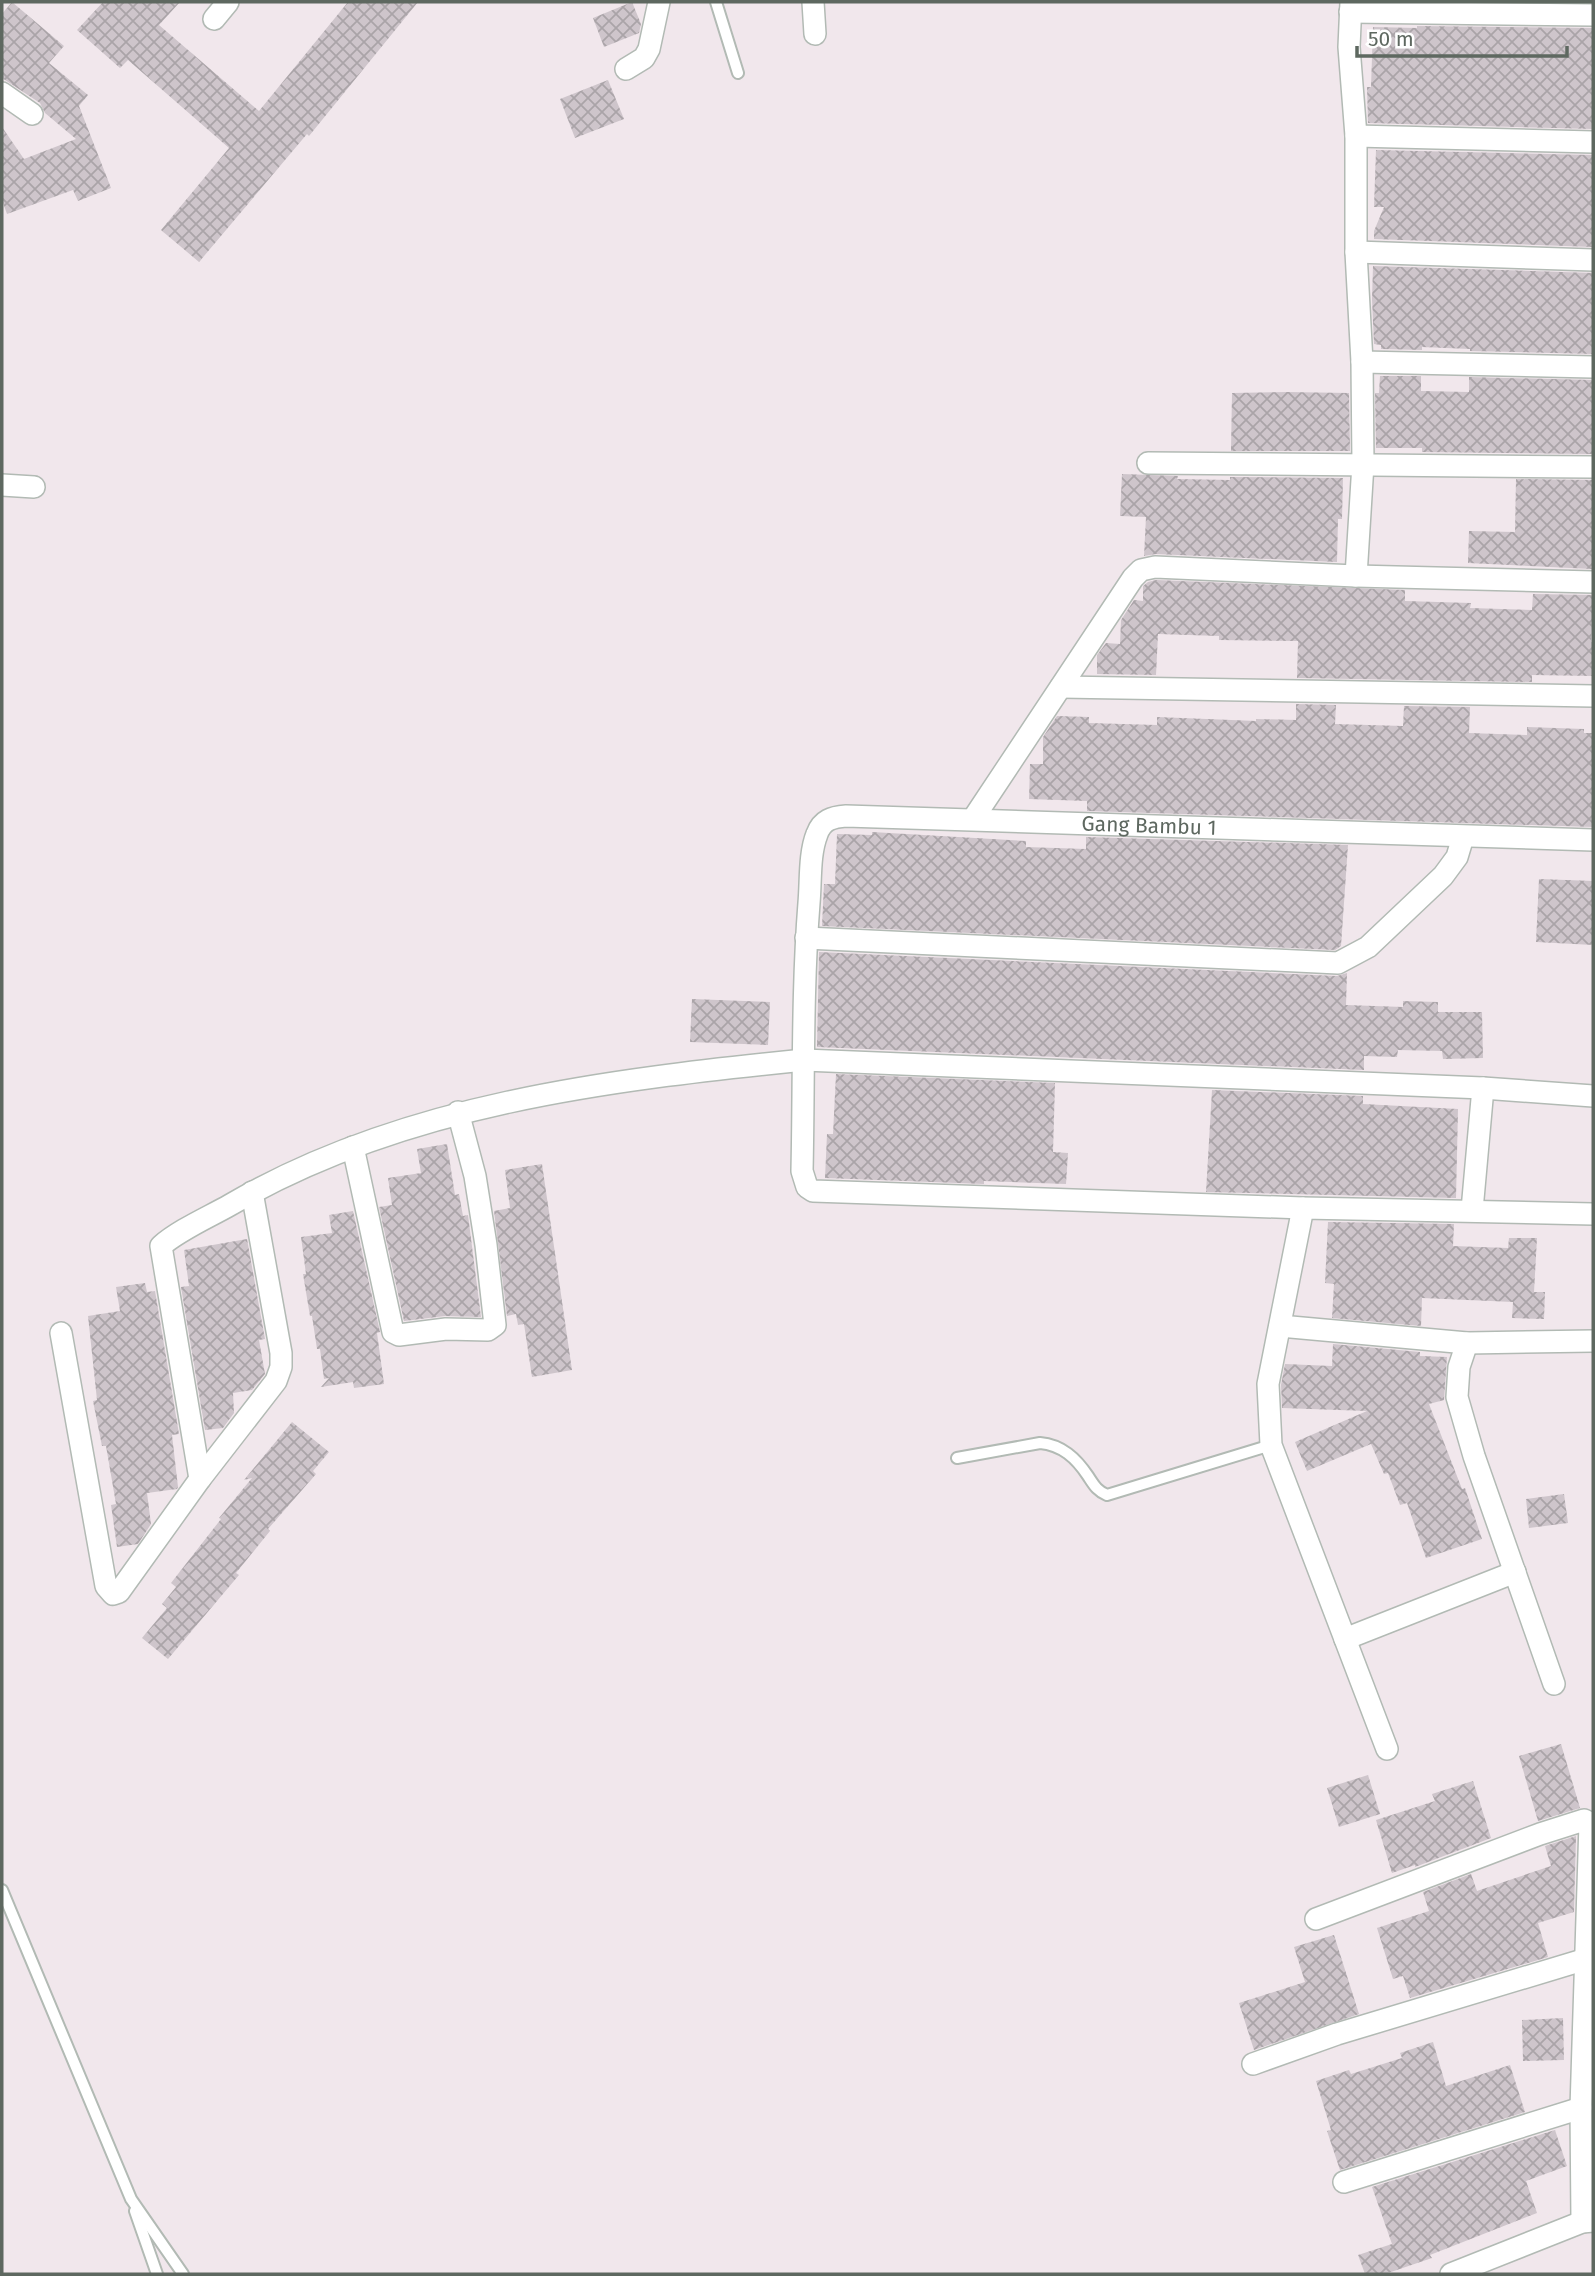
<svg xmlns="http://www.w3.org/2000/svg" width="1595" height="2276" font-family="'Fira Sans',sans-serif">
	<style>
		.building { fill: url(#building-cross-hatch) }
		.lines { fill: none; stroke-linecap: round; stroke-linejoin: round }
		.lane-casing { stroke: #b2bab4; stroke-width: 14 }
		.street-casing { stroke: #b2bab4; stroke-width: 24 }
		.lane { stroke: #fff; stroke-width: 10 }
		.street { stroke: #fff; stroke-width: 21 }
		.labels { text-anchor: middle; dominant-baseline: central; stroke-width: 7; stroke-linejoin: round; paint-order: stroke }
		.street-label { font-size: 21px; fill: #5e6860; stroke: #fff }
	</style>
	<defs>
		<pattern id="building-cross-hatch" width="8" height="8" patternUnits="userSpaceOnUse" patternTransform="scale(1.75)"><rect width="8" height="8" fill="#cec5cb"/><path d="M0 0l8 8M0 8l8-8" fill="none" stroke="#aaa4a8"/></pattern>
	</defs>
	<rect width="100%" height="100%" fill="#f1e7ec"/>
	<!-- building -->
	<g class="building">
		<path d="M 12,2 L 64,46 L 49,63 L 88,95 L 79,106 L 111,188 L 78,201 L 73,190 L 7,214 L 2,200 L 2,127 L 24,159 L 76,139 L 45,113 L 40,103 L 2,78 L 2,14 Z"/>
		<path d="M 103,2 L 180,2 L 159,25 L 259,111 L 348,2 L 418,2 L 309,136 L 307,134 L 199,262 L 161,230 L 229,148 L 128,60 L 120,68 L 77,30 Z"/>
		<path d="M 632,2 L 641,24 L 639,33 L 604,47 L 593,18 Z"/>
		<path d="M 1417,26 L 1593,28 L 1593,129 L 1368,123 L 1367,87 L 1371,87 L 1373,27 L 1417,28 Z"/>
		<path d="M 608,80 L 624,119 L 575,138 L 560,99 Z"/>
		<path d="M 1376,150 L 1593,155 L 1593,247 L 1374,239 L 1374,231 L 1384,207 L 1374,207 Z"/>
		<path d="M 1373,266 L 1593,273 L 1593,354 L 1470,351 L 1470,349 L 1422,347 L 1422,350 L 1381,349 L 1381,345 L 1374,344 L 1372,299 Z"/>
		<path d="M 1380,376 L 1421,376 L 1421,391 L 1469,392 L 1469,377 L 1593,380 L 1593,454 L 1422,452 L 1422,448 L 1376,448 L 1375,393 L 1379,393 Z"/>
		<path d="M 1287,392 L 1349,393 L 1350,451 L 1231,451 L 1232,393 Z"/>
		<path d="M 1122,474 L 1178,476 L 1177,479 L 1230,480 L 1230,477 L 1343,478 L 1342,519 L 1338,519 L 1337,562 L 1156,554 L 1144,556 L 1146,517 L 1120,516 Z"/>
		<path d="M 1516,479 L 1593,480 L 1592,569 L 1468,563 L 1469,531 L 1515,532 Z"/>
		<path d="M 1156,580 L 1405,590 L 1405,601 L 1471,603 L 1470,608 L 1532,610 L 1533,594 L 1593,595 L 1591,642 L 1593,642 L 1593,676 L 1532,675 L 1532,682 L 1297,678 L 1298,641 L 1219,640 L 1219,636 L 1158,634 L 1156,675 L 1097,674 L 1097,655 L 1106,643 L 1120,644 L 1121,620 L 1134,600 L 1143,601 L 1143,586 L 1148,582 Z"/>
		<path d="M 1296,704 L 1336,705 L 1335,724 L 1403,726 L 1404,706 L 1470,707 L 1469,733 L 1527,735 L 1527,727 L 1584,729 L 1584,733 L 1593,733 L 1593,827 L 1087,811 L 1087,801 L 1029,799 L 1030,764 L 1043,764 L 1043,737 L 1057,716 L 1089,717 L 1089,723 L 1157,725 L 1157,717 L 1256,721 L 1256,719 L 1296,720 Z"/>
		<path d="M 872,832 L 1026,841 L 1026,847 L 1086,849 L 1086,837 L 1348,845 L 1341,946 L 1335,950 L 822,926 L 824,884 L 835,884 L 837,834 L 872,835 Z"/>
		<path d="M 1539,879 L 1593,881 L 1593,945 L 1536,942 Z"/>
		<path d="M 819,952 L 1337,976 L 1347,973 L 1346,1005 L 1403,1007 L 1403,1001 L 1438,1002 L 1438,1012 L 1482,1012 L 1483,1058 L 1443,1059 L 1442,1051 L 1398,1050 L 1397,1057 L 1364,1056 L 1364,1070 L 817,1047 Z"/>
		<path d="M 692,999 L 770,1002 L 768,1045 L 690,1042 Z"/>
		<path d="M 836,1074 L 1055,1083 L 1053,1152 L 1068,1153 L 1066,1184 L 984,1181 L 984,1184 L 825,1178 L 827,1134 L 833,1134 Z"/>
		<path d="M 1212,1090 L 1363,1096 L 1363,1104 L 1458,1109 L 1456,1198 L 1206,1192 Z"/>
		<path d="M 447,1144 L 455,1195 L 459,1194 L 463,1216 L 468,1215 L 481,1317 L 445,1316 L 404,1321 L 379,1207 L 392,1205 L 388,1178 L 421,1173 L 417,1149 Z"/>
		<path d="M 542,1164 L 572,1370 L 532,1377 L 524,1324 L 518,1325 L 516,1314 L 507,1316 L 494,1211 L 510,1208 L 505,1170 Z"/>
		<path d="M 353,1211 L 380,1332 L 377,1333 L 384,1384 L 354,1388 L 353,1382 L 321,1387 L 329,1378 L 324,1379 L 320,1349 L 317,1349 L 312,1316 L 310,1316 L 303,1274 L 306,1274 L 301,1237 L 332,1233 L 329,1215 Z"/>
		<path d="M 1328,1222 L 1454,1224 L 1453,1246 L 1508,1248 L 1509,1238 L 1537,1238 L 1534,1292 L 1545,1292 L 1544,1319 L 1512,1318 L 1513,1302 L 1422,1298 L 1421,1326 L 1332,1318 L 1334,1284 L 1325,1283 Z"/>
		<path d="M 247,1239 L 265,1339 L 259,1340 L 265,1374 L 252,1390 L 233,1393 L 234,1413 L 223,1428 L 205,1430 L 181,1287 L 189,1286 L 184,1250 Z"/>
		<path d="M 145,1283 L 147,1292 L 155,1291 L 179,1434 L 172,1435 L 178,1487 L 177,1489 L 147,1493 L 151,1524 L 138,1544 L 117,1547 L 111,1505 L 116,1504 L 106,1446 L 102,1446 L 93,1401 L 97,1400 L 88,1316 L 120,1311 L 116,1287 Z"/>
		<path d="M 1333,1344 L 1420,1352 L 1420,1356 L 1447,1357 L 1444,1400 L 1429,1404 L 1462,1489 L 1465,1488 L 1482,1539 L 1426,1558 L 1407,1503 L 1400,1505 L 1388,1473 L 1384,1474 L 1371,1444 L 1307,1471 L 1295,1442 L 1367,1411 L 1282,1408 L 1281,1385 L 1285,1364 L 1332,1366 Z"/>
		<path d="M 292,1422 L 329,1452 L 313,1471 L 316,1474 L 268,1529 L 270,1531 L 236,1573 L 239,1575 L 168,1659 L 142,1638 L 167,1608 L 162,1604 L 176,1587 L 171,1583 L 221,1519 L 219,1518 L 252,1478 L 244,1480 Z"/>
		<path d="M 1564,1494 L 1568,1523 L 1529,1528 L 1526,1499 Z"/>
		<path d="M 1561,1744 L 1580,1808 L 1538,1821 L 1519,1756 Z"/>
		<path d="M 1368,1775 L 1380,1814 L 1339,1827 L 1327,1788 Z"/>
		<path d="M 1473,1781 L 1491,1838 L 1415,1867 L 1415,1865 L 1392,1873 L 1376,1820 L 1435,1801 L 1432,1794 Z"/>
		<path d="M 1576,1836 L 1574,1912 L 1538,1923 L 1548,1957 L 1410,1998 L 1403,1976 L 1393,1979 L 1377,1928 L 1429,1911 L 1423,1892 L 1471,1874 L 1477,1891 L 1551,1866 L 1545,1846 Z"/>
		<path d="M 1334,1935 L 1359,2014 L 1254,2050 L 1239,2003 L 1305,1982 L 1294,1947 Z"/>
		<path d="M 1563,2018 L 1564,2060 L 1523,2061 L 1522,2020 Z"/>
		<path d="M 1433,2042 L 1446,2086 L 1510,2065 L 1525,2112 L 1340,2170 L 1327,2131 L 1331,2130 L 1316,2081 L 1349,2070 L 1351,2074 L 1402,2058 L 1400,2053 Z"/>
		<path d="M 1555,2130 L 1567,2166 L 1526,2181 L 1537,2213 L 1430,2255 L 1432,2258 L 1385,2274 L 1365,2274 L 1358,2255 L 1392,2244 L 1372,2187 Z"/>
	</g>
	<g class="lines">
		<!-- lane casing -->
		<g class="lane-casing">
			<g id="lane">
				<path d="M 716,2 L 738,73"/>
				<path d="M 957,1458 L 1040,1443 C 1062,1445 1076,1458 1088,1476 C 1094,1485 1097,1491 1107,1495 L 1271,1445"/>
				<path d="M 2,1890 L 131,2199 L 183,2274"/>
				<path d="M 135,2211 L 157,2274"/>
			</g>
		</g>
		<!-- street casing -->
		<g class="street-casing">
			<g id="street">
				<path d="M 813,2 L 815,34"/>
				<path d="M 1351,2 L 1349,47 L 1356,136 L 1356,252 L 1362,362 L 1363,464 L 1356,576"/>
				<path d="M 1350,12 L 1593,15"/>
				<path d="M 214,19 L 228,2"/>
				<path d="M 626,69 L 644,58 L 649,49 L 659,2"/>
				<path d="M 2,93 L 32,114"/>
				<path d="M 1356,136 L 1593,142"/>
				<path d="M 1356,252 L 1593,260"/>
				<path d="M 1362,362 L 1593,367"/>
				<path d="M 1148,463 L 1593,467"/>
				<path d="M 2,485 L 34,487"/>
				<path d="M 1061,687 L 1593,696"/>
				<path d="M 973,819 L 1133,578 L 1141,570 L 1155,567 L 1356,576 L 1593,582"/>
				<path d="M 806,938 L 1338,963 L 1368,947 L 1443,876 L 1457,857 L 1463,837"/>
				<path d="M 353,1147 L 393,1332 L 399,1335 L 446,1329 L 488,1330 L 495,1325 L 486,1245 L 475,1176 L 458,1112"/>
				<path id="s1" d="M 1303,1208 L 813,1191 L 807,1187 L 802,1171 C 804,1082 802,992 809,903 C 811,881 809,854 817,834 C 822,820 832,817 846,816 L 1593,840"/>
				<path d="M 1472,1210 L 1483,1088"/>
				<path d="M 1280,1326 L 1467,1343 L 1593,1341"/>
				<path d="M 61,1333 L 106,1586 L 113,1594 L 119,1592 L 200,1479 L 276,1381 L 281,1367 L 281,1353 L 252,1192"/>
				<path d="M 1467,1343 L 1459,1367 L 1457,1397 L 1474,1456 L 1554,1684"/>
				<path d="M 200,1479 L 161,1246 C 179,1230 209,1217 230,1205 C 403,1104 608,1080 804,1060 L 1483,1088 L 1593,1096"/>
				<path d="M 1345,1639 L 1515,1572"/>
				<path d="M 1387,1749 L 1271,1445 L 1268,1384 L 1303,1208 L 1593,1214"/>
				<path d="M 1316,1919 L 1540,1834 L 1584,1820 L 1590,1823 L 1581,2108 L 1582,2222"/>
				<path d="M 1253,2064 L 1337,2034 L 1586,1959 L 1593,1959"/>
				<path d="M 1344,2182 L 1581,2108"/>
				<path d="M 1451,2274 L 1582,2222 L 1593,2221"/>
			</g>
		</g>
		<!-- lane -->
		<use href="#lane" class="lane"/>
		<!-- street -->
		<use href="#street" class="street"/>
	</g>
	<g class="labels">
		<!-- street labels -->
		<g class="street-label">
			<text stroke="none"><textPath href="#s1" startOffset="1192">Gang Bambu 1</textPath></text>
		</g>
	</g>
	<!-- border -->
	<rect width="1595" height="2276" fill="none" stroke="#5e6860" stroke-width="7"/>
	<!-- scale -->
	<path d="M1357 46v10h210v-10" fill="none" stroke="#5e6860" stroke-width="3.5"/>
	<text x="1368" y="46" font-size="21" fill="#5e6860" stroke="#ffffff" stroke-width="5" paint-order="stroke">50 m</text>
</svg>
